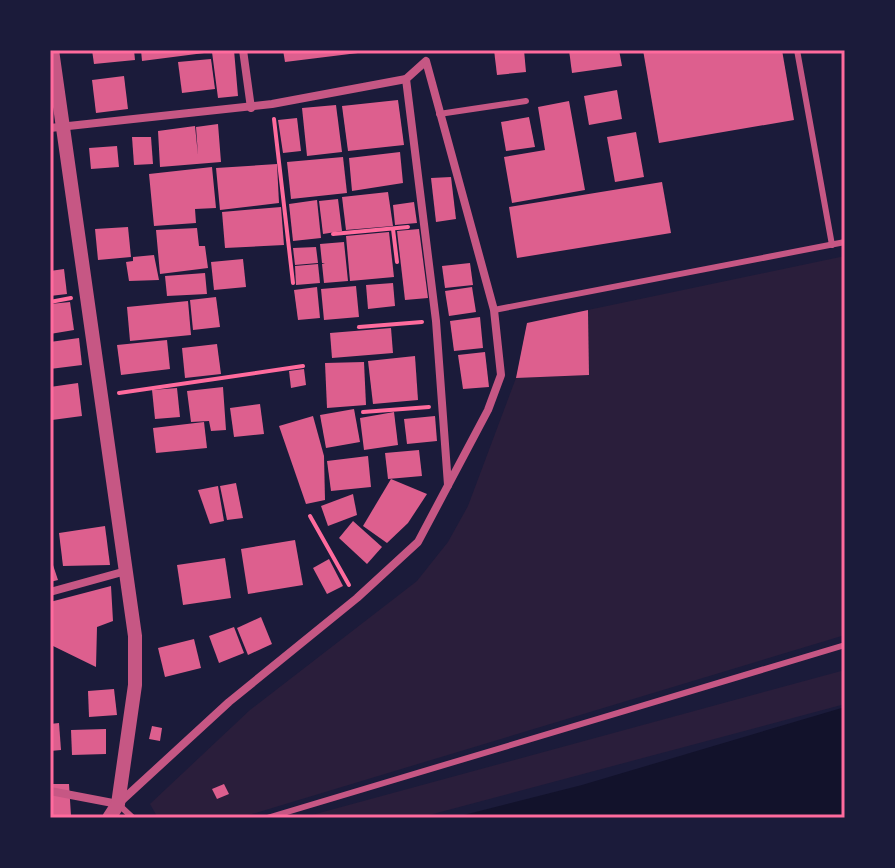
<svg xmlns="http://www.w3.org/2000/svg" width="895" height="868" font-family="'Libre Baskerville',serif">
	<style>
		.green { fill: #2a1e3b }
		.water { fill: #12122b }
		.building { fill: #dd5f8e }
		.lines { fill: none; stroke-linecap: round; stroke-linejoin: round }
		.path { stroke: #ff6b9d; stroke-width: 4 }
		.service { stroke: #c65784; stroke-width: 6 }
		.minor { stroke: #c65784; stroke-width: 8 }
		.tertiary { stroke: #c65784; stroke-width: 14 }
		.neatline { fill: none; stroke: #ff6b9d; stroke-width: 3 }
	</style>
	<rect width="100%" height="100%" fill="#1b1b3a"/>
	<!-- green -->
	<g class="green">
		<path d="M 845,256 L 845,635 L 239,818 L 158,818 L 150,804 L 250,710 L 417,581 L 448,542 L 468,506 L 516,378 L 589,375 L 588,310 Z"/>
		<path d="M 845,670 L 845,704 L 418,818 L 301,818 Z"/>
	</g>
	<!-- water -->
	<path class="water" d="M 845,707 L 845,818 L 452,818 L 582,785 Z"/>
	<!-- building -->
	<g class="building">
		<path d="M 92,50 L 134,50 L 135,60 L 94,64 Z"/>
		<path d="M 141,50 L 234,50 L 238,96 L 218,98 L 212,52 L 142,61 Z"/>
		<path d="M 283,50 L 366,50 L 366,52 L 285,62 Z"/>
		<path d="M 494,50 L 524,50 L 526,72 L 497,75 Z"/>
		<path d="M 569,50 L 619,50 L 622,66 L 572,73 Z"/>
		<path d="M 643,50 L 782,50 L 794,120 L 659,143 Z"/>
		<path d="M 211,59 L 215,89 L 182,93 L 178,62 Z"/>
		<path d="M 124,76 L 128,109 L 96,113 L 92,80 Z"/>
		<path d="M 617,90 L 622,119 L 589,125 L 584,96 Z"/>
		<path d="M 398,100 L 404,145 L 348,151 L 342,106 Z"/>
		<path d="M 569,101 L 585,190 L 512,203 L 504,157 L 545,150 L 538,107 Z"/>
		<path d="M 336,105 L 342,152 L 307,156 L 302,108 Z"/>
		<path d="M 529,117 L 535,147 L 506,151 L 501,122 Z"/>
		<path d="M 297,118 L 301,151 L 283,153 L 278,120 Z"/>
		<path d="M 218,124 L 221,162 L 160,167 L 158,131 L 195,126 L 198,155 L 196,127 Z"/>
		<path d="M 636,132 L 644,177 L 615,182 L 607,137 Z"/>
		<path d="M 132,137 L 151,137 L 153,164 L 134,165 Z"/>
		<path d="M 117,146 L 119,167 L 91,169 L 89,148 Z"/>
		<path d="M 400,152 L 403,183 L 352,191 L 349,158 Z"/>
		<path d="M 343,157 L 347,193 L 291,199 L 287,162 Z"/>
		<path d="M 277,164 L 279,203 L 220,210 L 216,168 Z"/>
		<path d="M 212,167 L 216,208 L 195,209 L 196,223 L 154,226 L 149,174 Z"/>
		<path d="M 451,177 L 456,219 L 436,222 L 431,178 Z"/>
		<path d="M 662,182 L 671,233 L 517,258 L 509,207 Z"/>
		<path d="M 388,192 L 393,226 L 346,230 L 342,197 Z"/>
		<path d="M 338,199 L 342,231 L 323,234 L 319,201 Z"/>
		<path d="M 317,200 L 321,238 L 293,241 L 289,204 Z"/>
		<path d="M 414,202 L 417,223 L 395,225 L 393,205 Z"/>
		<path d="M 281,207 L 284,245 L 225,248 L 222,212 Z"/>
		<path d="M 128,227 L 131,257 L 98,260 L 95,229 Z"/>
		<path d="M 197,228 L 199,246 L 205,246 L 208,268 L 160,274 L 156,230 Z"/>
		<path d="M 419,229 L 428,298 L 405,300 L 397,231 Z"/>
		<path d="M 389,232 L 394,277 L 350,281 L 346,236 Z"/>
		<path d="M 344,242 L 348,281 L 324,283 L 322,264 L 325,263 L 322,263 L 320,244 Z"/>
		<path d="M 316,247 L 318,263 L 295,265 L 293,248 Z"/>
		<path d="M 154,255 L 159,280 L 129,281 L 126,262 L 133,261 L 133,257 Z"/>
		<path d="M 243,259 L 246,287 L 214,290 L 211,262 Z"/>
		<path d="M 470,263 L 473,285 L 445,288 L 442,266 Z"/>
		<path d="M 318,264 L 320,283 L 296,285 L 295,266 Z"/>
		<path d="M 64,269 L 67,294 L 50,296 L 50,271 Z"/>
		<path d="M 205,273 L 207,294 L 167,296 L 165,276 Z"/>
		<path d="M 393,283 L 395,306 L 368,309 L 366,285 Z"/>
		<path d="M 356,286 L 359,317 L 324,320 L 321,289 Z"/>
		<path d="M 317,287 L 320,318 L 298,320 L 294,290 Z"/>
		<path d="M 472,287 L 476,312 L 449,316 L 445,291 Z"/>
		<path d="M 216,297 L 220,327 L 193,330 L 190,300 Z"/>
		<path d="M 188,301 L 191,335 L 130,341 L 127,307 Z"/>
		<path d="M 70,302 L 74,330 L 50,334 L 50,304 Z"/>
		<path d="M 588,310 L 589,375 L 516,378 L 527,323 Z"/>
		<path d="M 480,317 L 483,348 L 454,351 L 450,321 Z"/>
		<path d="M 391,328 L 393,353 L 332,358 L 330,333 Z"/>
		<path d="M 79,338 L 82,365 L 50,369 L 50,342 Z"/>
		<path d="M 167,340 L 170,369 L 121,375 L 117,345 Z"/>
		<path d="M 217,344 L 221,374 L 185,378 L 182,348 Z"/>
		<path d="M 485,352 L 489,387 L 463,389 L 458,355 Z"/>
		<path d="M 415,356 L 418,400 L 373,404 L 368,361 Z"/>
		<path d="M 364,362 L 366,405 L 327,408 L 325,363 Z"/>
		<path d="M 304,369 L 306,385 L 291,388 L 289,371 Z"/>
		<path d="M 78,383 L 82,416 L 52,420 L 50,387 Z"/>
		<path d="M 223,387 L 226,430 L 211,431 L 209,421 L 191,422 L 187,391 Z"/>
		<path d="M 177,388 L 180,417 L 155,419 L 152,390 Z"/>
		<path d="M 260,404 L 264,434 L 234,437 L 230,408 Z"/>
		<path d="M 354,409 L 360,442 L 326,448 L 320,415 Z"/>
		<path d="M 394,412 L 398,445 L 364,450 L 360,418 Z"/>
		<path d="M 313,416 L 324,456 L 325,500 L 306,504 L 279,426 Z"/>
		<path d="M 435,416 L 437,441 L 407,444 L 404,419 Z"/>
		<path d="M 204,422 L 207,448 L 156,453 L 153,428 Z"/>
		<path d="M 419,450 L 422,476 L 388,479 L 385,453 Z"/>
		<path d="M 368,456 L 371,487 L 331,491 L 327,461 Z"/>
		<path d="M 391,479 L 427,494 L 408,523 L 387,543 L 363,526 Z"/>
		<path d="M 236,483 L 243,518 L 227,520 L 220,486 Z"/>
		<path d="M 218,486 L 224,521 L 210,524 L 198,490 Z"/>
		<path d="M 353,494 L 357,515 L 328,526 L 321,506 Z"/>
		<path d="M 353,521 L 382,547 L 367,564 L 339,538 Z"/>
		<path d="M 105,526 L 110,565 L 63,566 L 59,533 Z"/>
		<path d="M 295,540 L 303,585 L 248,594 L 241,549 Z"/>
		<path d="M 50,556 L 58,580 L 50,582 Z"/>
		<path d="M 225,558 L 231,598 L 183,605 L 177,565 Z"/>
		<path d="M 329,559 L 343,586 L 327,594 L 313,568 Z"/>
		<path d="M 111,586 L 113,621 L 97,627 L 96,667 L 51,645 L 50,602 Z"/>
		<path d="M 261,617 L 272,644 L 248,655 L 237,628 Z"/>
		<path d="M 234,627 L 244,653 L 219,663 L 209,636 Z"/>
		<path d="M 194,639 L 201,668 L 165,677 L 158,648 Z"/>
		<path d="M 114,689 L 117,715 L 89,717 L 88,691 Z"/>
		<path d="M 59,723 L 61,750 L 50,751 L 50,724 Z"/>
		<path d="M 152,726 L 162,728 L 160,741 L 149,739 Z"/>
		<path d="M 106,729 L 106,754 L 72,755 L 71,730 Z"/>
		<path d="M 50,784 L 69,784 L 71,816 L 50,817 Z"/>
		<path d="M 224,784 L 229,794 L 217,799 L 212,789 Z"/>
	</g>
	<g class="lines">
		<!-- path -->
		<g class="path">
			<path d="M 274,119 L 293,283"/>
			<path d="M 393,229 L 397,262"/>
			<path d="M 333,234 L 408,227"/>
			<path d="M 50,302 L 71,298"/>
			<path d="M 359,327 L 422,322"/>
			<path d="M 119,393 L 303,366"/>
			<path d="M 363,412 L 429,407"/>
			<path d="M 310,516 L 349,585"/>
		</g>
		<!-- service -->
		<g class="service">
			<path d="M 797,50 L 832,245"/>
			<path d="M 439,114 L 526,101"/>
			<path d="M 494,310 L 845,242"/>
			<path d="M 118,804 L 133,818"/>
			<path d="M 267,818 L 845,645"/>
		</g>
		<!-- minor -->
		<g class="minor">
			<path d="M 243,50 L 251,108"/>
			<path d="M 406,79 L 436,321 L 448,485"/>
			<path d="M 50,128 L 272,104 L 406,79 L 426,61 L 494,310 L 501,375 L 488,410 L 418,542 L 357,598 L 229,702 L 118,804 L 50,791"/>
			<path d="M 50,592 L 126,571"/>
		</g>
		<!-- tertiary -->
		<path class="tertiary" d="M 52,50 L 135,636 L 135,685 L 118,804 L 109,818"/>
	</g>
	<!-- border -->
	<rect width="895" height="868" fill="none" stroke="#1b1b3a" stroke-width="104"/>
	<rect x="52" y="52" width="791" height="764" class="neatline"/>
</svg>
